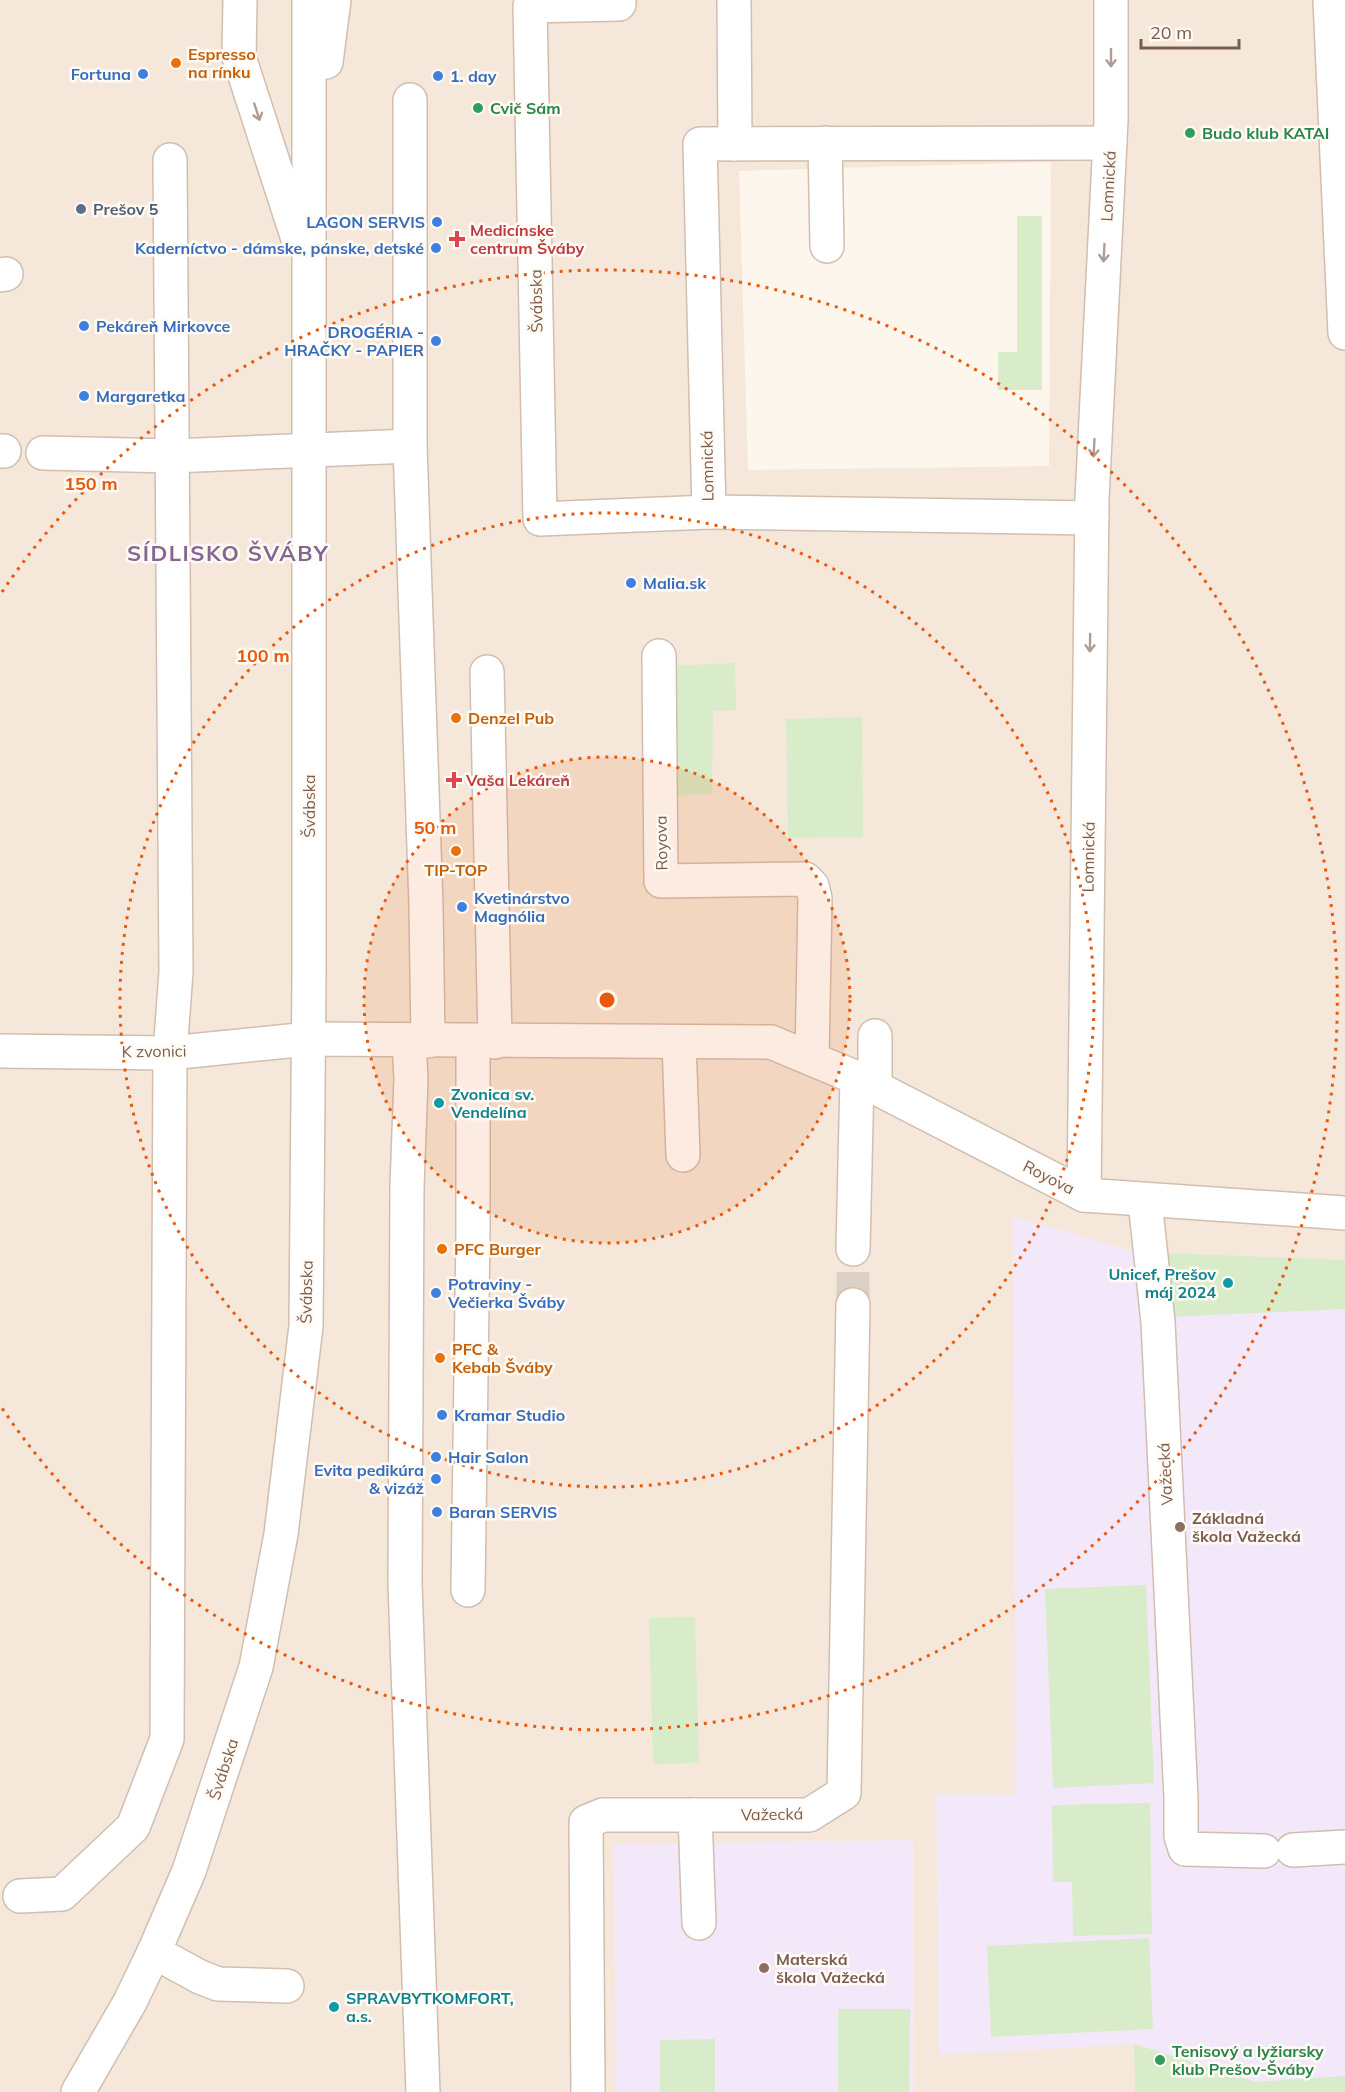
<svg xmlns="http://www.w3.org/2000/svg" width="1345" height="2092" font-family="Mulish,sans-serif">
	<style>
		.residential { fill: #f5e8da; fill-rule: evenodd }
		.education { fill: #f3e8fa }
		.green { fill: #d8ecc9 }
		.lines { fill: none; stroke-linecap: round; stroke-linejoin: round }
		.minor-tunnel { stroke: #dcd0c4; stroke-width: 33; stroke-dasharray: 33 16; stroke-linecap: butt }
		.minor-casing { stroke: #d1beb0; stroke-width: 36 }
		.minor { stroke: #fff; stroke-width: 33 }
		.oneway { stroke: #af9d94 }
		.ring { fill: none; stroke: #e8590c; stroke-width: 3; stroke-dasharray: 3 6 }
		.food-dot { fill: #e8710a; stroke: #fffaf3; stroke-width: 2 }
		.shop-dot { fill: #3f7fe0; stroke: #fffaf3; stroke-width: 2 }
		.leisure-dot { fill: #2e9e5b; stroke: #fffaf3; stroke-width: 2 }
		.service-dot { fill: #5c6f8a; stroke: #fffaf3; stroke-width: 2 }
		.health-dot { fill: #e0444e; stroke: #fffaf3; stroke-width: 2 }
		.culture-dot { fill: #0f9aa8; stroke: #fffaf3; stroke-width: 2 }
		.education-dot { fill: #8d6e63; stroke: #fffaf3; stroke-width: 2 }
		.labels { text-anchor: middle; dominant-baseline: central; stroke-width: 5; stroke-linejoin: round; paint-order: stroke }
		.food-label { font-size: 16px; font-weight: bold; fill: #c56008; stroke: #fffaf3; text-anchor: start }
		.shop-label { font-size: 16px; font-weight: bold; fill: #366cbe; stroke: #fffaf3; text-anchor: start }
		.leisure-label { font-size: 16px; font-weight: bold; fill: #27864d; stroke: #fffaf3; text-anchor: start }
		.street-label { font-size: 16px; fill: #7a5c4d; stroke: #fffaf3 }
		.service-label { font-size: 16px; font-weight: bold; fill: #4e5e75; stroke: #fffaf3; text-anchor: start }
		.health-label { font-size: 16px; font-weight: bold; fill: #be3a42; stroke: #fffaf3; text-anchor: start }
		.culture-label { font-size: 16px; font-weight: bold; fill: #0d838f; stroke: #fffaf3; text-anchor: start }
		.education-label { font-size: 16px; font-weight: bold; fill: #785e54; stroke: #fffaf3; text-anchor: start }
		.district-label { font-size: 22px; font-weight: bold; letter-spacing: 1.5px; fill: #846695; stroke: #fffaf3 }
		.centre { fill: #e8590c; stroke: #fffaf3; stroke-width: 3 }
		.ring-label { font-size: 18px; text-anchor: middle; font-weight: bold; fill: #e8590c; stroke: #fffaf3; stroke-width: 5; stroke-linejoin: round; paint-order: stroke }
	</style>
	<rect width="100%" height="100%" fill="#fdf6ec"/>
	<!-- residential -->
	<path class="residential" d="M 0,0 L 1345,0 L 1345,2092 L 0,2092 ZM 1051,162 L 1049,466 L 748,470 L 739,171 Z"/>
	<!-- education -->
	<g class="education">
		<path d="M 1013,1216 L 1135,1252 L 1345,1260 L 1345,2076 L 1256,2082 L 1134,2044 L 939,2055 L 936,1794 L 1016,1795 Z"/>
		<path d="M 913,1840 L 914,2092 L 616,2092 L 614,1844 Z"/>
	</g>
	<!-- green -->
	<g class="green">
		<path d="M 1017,216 L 1042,216 L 1042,390 L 998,390 L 998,352 L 1017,352 Z"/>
		<path d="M 735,663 L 736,710 L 713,711 L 712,794 L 669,796 L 667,666 Z"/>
		<path d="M 862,717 L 863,837 L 788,838 L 786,719 Z"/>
		<path d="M 1166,1253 L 1345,1260 L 1345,1309 L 1169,1317 Z"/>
		<path d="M 1146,1585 L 1154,1783 L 1053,1788 L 1045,1589 Z"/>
		<path d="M 695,1617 L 699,1763 L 653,1764 L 649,1618 Z"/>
		<path d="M 1150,1803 L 1152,1934 L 1073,1936 L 1072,1882 L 1053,1882 L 1052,1805 Z"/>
		<path d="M 1149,1938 L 1153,2029 L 991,2037 L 987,1946 Z"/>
		<path d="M 838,2009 L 910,2009 L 909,2092 L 838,2092 Z"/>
		<path d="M 715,2039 L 715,2092 L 660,2092 L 660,2040 Z"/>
		<path d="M 1134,2044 L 1256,2082 L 1345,2076 L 1345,2092 L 1135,2092 Z"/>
	</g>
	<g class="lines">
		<!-- minor-tunnel -->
		<path class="minor-tunnel" d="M 853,1305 L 853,1249"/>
		<!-- minor casing -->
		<g class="minor-casing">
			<g id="minor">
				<path d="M 240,0 L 239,57 L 298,239"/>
				<path d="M 619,0 L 619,4 L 530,6 L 540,519 L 709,512"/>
				<path d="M 734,0 L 735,144"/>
				<path d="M 1330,0 L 1345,333"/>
				<path d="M 326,62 L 334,0"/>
				<path d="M 410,100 L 410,446 L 426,905 L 428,1041"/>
				<path d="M 825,143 L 827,246"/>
				<path d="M 0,275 L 6,274"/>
				<path d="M 0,451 L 4,451"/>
				<path d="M 43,453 L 173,456 L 410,446"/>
				<path d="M 1092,518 L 709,512 L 700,144 L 1110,143"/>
				<path d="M 659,656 L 661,881 L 805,879 L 812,886 L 815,898 L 812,1059"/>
				<path d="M 487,672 L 495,1042"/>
				<path d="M 409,1041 L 411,1079 L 407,1186 L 405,1584 L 423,2092"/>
				<path d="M 679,1042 L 683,1155"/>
				<path d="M 0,1051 L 170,1053 L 308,1039 L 771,1042 L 857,1078 L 1084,1195 L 1345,1213"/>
				<path d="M 875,1088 L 875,1036"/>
				<path d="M 1084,1195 L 1092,499 L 1111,120 L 1111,0"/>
				<path d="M 1145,1201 L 1158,1322 L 1181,1798 L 1181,1836 L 1185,1849 L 1264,1851"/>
				<path d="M 853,1249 L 857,1078"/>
				<path d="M 468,1590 L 473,1230 L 473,1041"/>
				<path d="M 695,1815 L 699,1923"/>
				<path d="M 1293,1850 L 1345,1847"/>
				<path d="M 20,1896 L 62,1894 L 133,1827 L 167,1739 L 170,1053 L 176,972 L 170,160"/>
				<path d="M 154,1952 L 200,1977 L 218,1984 L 287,1986"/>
				<path d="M 78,2092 L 130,2002 L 154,1952 L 189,1871 L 256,1667 L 281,1534 L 306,1326 L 309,976 L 309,0"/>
				<path d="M 588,2092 L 586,1822 L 603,1815 L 809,1815 L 844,1793 L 853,1305"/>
			</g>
		</g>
		<!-- minor -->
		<use href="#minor" class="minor"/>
	</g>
	<!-- one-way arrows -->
	<defs><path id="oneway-shaft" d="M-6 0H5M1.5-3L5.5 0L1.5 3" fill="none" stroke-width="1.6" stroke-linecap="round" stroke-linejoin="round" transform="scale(1.5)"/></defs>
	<g class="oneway">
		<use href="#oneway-shaft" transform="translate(1111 58) rotate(90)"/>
		<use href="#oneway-shaft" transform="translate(257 112) rotate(72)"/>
		<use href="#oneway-shaft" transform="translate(1104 253) rotate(93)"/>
		<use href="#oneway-shaft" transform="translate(1094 448) rotate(93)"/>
		<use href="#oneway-shaft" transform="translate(1090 643) rotate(91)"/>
	</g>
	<!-- distance rings -->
	<circle cx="607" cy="1000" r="243" fill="#e8590c" fill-opacity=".12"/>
	<g class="ring">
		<circle cx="607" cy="1000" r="243"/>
		<circle cx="607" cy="1000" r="487"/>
		<path d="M2 592A730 730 0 1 1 2 1408"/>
	</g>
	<!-- markers -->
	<g class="food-dot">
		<circle cx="176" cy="63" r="6"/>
		<circle cx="456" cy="718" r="6"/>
		<circle cx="456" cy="851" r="6"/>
		<circle cx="442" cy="1249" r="6"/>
		<circle cx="440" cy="1358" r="6"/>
	</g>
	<g class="shop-dot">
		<circle cx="143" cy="74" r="6"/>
		<circle cx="438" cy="76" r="6"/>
		<circle cx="437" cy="222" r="6"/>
		<circle cx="436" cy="248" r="6"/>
		<circle cx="84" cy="326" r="6"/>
		<circle cx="436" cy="341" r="6"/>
		<circle cx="84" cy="396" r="6"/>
		<circle cx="631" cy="583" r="6"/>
		<circle cx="462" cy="907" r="6"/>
		<circle cx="436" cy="1293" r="6"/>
		<circle cx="442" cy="1415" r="6"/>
		<circle cx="436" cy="1457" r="6"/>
		<circle cx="436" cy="1479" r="6"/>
		<circle cx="437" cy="1512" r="6"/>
	</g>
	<g class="leisure-dot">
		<circle cx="478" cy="108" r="6"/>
		<circle cx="1190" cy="133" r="6"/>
		<circle cx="1160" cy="2060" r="6"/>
	</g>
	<circle class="service-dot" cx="81" cy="209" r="6"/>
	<g class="health-dot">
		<path d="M454 230h6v6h6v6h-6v6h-6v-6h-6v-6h6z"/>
		<path d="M451 771h6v6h6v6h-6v6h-6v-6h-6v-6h6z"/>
	</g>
	<g class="culture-dot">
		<circle cx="439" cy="1103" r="6"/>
		<circle cx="1228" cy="1283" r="6"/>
		<circle cx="334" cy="2007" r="6"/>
	</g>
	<g class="education-dot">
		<circle cx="1180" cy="1527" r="6"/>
		<circle cx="764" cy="1968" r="6"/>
	</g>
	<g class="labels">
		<!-- food labels -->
		<g class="food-label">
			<text x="188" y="54">Espresso<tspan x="188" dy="18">na rínku</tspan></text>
			<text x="468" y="718">Denzel Pub</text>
			<text x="456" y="870" text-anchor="middle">TIP-TOP</text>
			<text x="454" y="1249">PFC Burger</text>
			<text x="452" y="1349">PFC &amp;<tspan x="452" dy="18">Kebab Šváby</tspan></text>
		</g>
		<!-- shop labels -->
		<g class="shop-label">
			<text x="131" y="74" text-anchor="end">Fortuna</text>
			<text x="450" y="76">1. day</text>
			<text x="425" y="222" text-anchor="end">LAGON SERVIS</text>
			<text x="424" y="248" text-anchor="end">Kaderníctvo - dámske, pánske, detské</text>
			<text x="96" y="326">Pekáreň Mirkovce</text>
			<text x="424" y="332" text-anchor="end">DROGÉRIA -<tspan x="424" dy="18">HRAČKY - PAPIER</tspan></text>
			<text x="96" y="396">Margaretka</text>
			<text x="643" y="583">Malia.sk</text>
			<text x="474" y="898">Kvetinárstvo<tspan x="474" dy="18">Magnólia</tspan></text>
			<text x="448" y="1284">Potraviny -<tspan x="448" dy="18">Večierka Šváby</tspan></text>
			<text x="454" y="1415">Kramar Studio</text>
			<text x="448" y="1457">Hair Salon</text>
			<text x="424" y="1470" text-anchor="end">Evita pedikúra<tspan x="424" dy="18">&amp; vizáž</tspan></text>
			<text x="449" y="1512">Baran SERVIS</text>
		</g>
		<!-- leisure labels -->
		<g class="leisure-label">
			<text x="490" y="108">Cvič Sám</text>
			<text x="1202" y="133">Budo klub KATAI</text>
			<text x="1172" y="2051">Tenisový a lyžiarsky<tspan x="1172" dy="18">klub Prešov-Šváby</tspan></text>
		</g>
		<!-- street labels -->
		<g class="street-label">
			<text transform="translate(1108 186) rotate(-87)">Lomnická</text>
			<text transform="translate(536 301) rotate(-91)">Švábska</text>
			<text transform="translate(707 466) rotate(-91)">Lomnická</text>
			<text transform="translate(309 806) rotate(-90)">Švábska</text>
			<text transform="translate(661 843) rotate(-91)">Royova</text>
			<text transform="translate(1088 857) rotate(-89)">Lomnická</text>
			<text transform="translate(154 1051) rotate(-1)">K zvonici</text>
			<text transform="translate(1049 1177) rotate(27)">Royova</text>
			<text transform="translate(306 1292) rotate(-89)">Švábska</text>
			<text transform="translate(1165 1474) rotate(-93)">Važecká</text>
			<text transform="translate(223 1769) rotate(-72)">Švábska</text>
			<text transform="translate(772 1814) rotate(-1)">Važecká</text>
		</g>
		<!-- service labels -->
		<g class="service-label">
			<text x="93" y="209">Prešov 5</text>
		</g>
		<!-- health labels -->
		<g class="health-label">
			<text x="470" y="230">Medicínske<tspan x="470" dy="18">centrum Šváby</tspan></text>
			<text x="466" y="780">Vaša Lekáreň</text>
		</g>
		<!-- culture labels -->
		<g class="culture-label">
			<text x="451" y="1094">Zvonica sv.<tspan x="451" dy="18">Vendelína</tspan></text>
			<text x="1216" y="1274" text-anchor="end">Unicef, Prešov<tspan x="1216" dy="18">máj 2024</tspan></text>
			<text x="346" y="1998">SPRAVBYTKOMFORT,<tspan x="346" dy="18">a.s.</tspan></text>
		</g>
		<!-- education labels -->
		<g class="education-label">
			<text x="1192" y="1518">Základná<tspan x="1192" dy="18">škola Važecká</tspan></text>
			<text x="776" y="1959">Materská<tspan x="776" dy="18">škola Važecká</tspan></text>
		</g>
		<!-- district labels -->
		<g class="district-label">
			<text x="228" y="553">SÍDLISKO ŠVÁBY</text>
		</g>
	</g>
	<circle cx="607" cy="1000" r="9" class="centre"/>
	<g class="ring-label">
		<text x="91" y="490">150 m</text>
		<text x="263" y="662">100 m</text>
		<text x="435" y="834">50 m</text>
	</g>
	<!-- scale -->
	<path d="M1141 39v9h98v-9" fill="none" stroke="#7a5c4d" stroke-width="3"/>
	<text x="1150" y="39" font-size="18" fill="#7a5c4d" stroke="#fffaf3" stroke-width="4.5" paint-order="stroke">20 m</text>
</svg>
